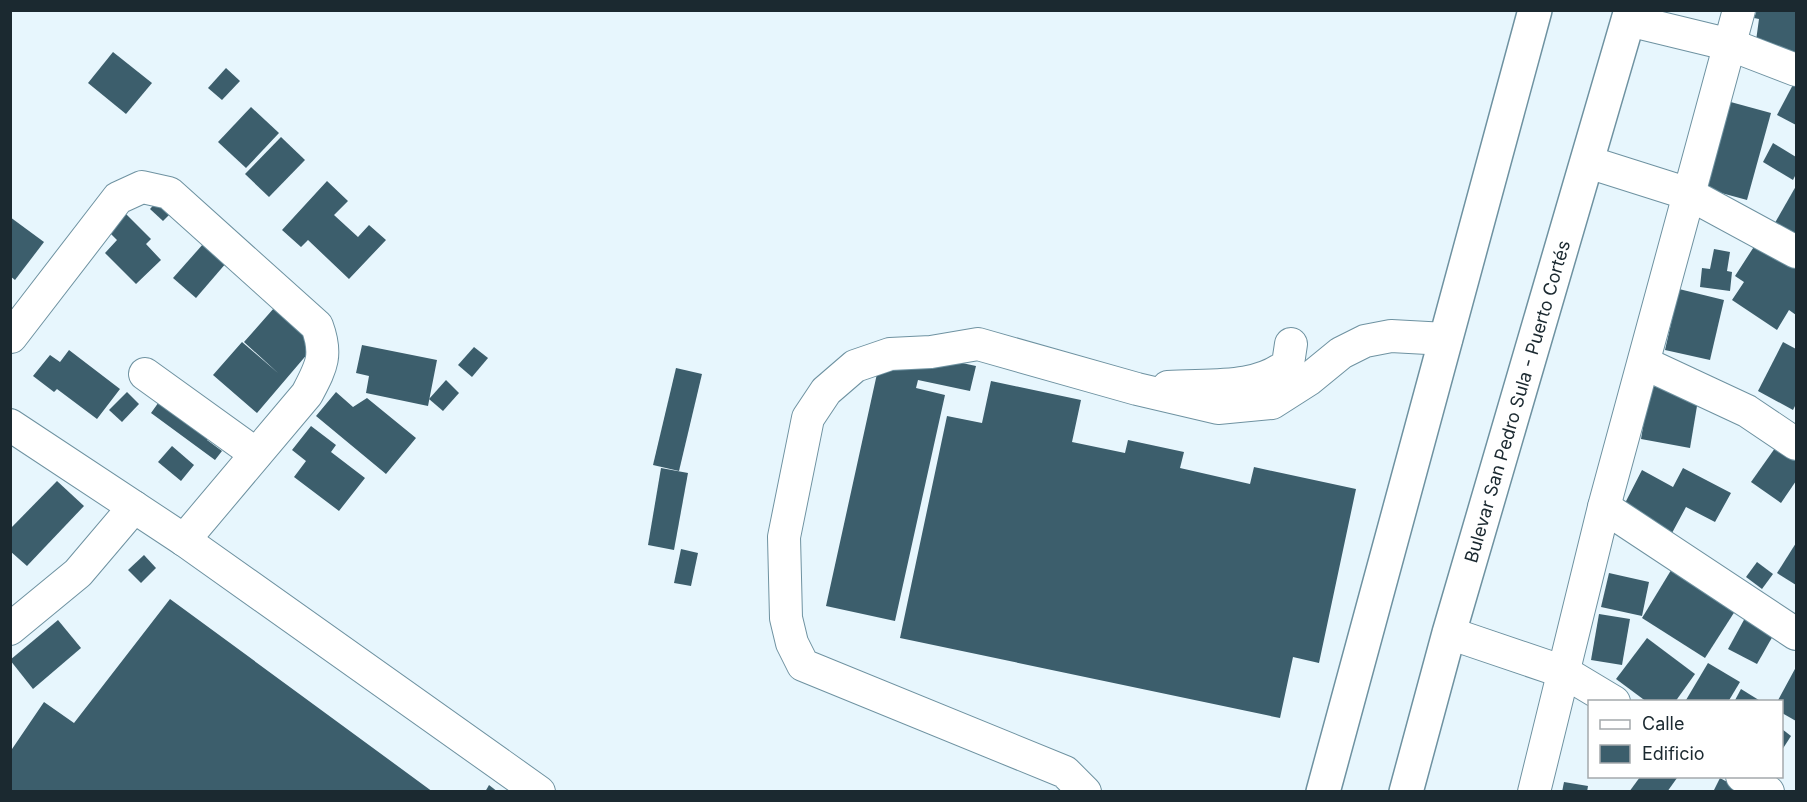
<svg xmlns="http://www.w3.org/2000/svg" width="1807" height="802" font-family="Inter,sans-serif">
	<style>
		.building { fill: #3c5e6c }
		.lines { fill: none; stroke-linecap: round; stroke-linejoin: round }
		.minor-casing { stroke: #6e92a1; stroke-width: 34 }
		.highway-casing { stroke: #6e92a1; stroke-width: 36 }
		.minor { stroke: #fff; stroke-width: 32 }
		.highway { stroke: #fff; stroke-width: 33 }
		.labels { text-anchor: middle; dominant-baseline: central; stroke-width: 6; stroke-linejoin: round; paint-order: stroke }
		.street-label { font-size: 18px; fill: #1b2930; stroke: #fff }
	</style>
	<rect width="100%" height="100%" fill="#e7f6fd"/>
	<!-- building -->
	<g class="building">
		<path d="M 1757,10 L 1796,10 L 1796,53 L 1755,48 L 1759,19 L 1754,18 Z"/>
		<path d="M 113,52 L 152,83 L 126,114 L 88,83 Z"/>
		<path d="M 226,68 L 240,81 L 222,100 L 208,88 Z"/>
		<path d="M 1796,79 L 1796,125 L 1777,115 Z"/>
		<path d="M 1727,101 L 1771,113 L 1747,200 L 1703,188 Z"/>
		<path d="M 251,107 L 279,133 L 246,168 L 218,142 Z"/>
		<path d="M 281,137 L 305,160 L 269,197 L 245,174 Z"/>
		<path d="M 1773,143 L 1796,157 L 1796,174 L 1793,180 L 1763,162 Z"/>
		<path d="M 327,181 L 348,201 L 334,215 L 358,237 L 369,225 L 386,240 L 349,279 L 308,240 L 301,247 L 282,230 Z"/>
		<path d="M 1796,186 L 1796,242 L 1772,228 Z"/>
		<path d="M 161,197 L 175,209 L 163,221 L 150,209 Z"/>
		<path d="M 125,213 L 151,239 L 146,244 L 161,260 L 136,284 L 105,253 L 117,240 L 107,230 Z"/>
		<path d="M 10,217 L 44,242 L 15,280 L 10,276 Z"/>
		<path d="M 1757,242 L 1796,267 L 1796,315 L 1789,310 L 1777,330 L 1732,300 L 1744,282 L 1735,276 Z"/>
		<path d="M 204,243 L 227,262 L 196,298 L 173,278 Z"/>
		<path d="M 1714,249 L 1730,252 L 1727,271 L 1732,272 L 1730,291 L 1700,287 L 1702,268 L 1710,269 Z"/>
		<path d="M 1679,289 L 1724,300 L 1710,360 L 1665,350 Z"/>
		<path d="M 274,308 L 315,345 L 257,413 L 213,375 L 242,342 L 278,373 L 244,342 Z"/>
		<path d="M 1783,342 L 1796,349 L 1796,404 L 1793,410 L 1758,391 Z"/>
		<path d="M 362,345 L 437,360 L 428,406 L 366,393 L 369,376 L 356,373 Z"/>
		<path d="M 474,347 L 488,358 L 472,377 L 458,365 Z"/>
		<path d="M 69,350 L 120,389 L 97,419 L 57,389 L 54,392 L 33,376 L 50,355 L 60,362 Z"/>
		<path d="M 925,355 L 976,366 L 970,391 L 918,380 L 916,388 L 945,395 L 895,621 L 826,606 L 880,360 L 922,369 Z"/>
		<path d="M 676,368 L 702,374 L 679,471 L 653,465 Z"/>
		<path d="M 446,380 L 459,393 L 443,411 L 429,399 Z"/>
		<path d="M 991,381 L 1081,400 L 1072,442 L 1125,453 L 1128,440 L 1184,452 L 1180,468 L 1250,484 L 1254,467 L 1356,489 L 1319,663 L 1293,657 L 1280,718 L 900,638 L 947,416 L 982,423 Z"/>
		<path d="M 1650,386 L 1699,394 L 1690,448 L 1641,439 Z"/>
		<path d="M 127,392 L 139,404 L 122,422 L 109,410 Z"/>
		<path d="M 166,392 L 216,429 L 207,440 L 222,451 L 215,460 L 151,413 Z"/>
		<path d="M 336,392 L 353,407 L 367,398 L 416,438 L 386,474 L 316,416 Z"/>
		<path d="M 311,426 L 336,445 L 331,452 L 365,478 L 339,511 L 294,477 L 306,461 L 292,450 Z"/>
		<path d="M 1780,441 L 1796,453 L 1796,481 L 1781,503 L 1751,482 Z"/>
		<path d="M 172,446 L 194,465 L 181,481 L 158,462 Z"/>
		<path d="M 661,468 L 688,473 L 674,550 L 648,545 Z"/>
		<path d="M 1683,468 L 1731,493 L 1715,522 L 1686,507 L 1672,533 L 1623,507 L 1642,470 L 1673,487 Z"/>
		<path d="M 57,481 L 84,506 L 27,566 L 10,551 L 10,529 Z"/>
		<path d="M 1796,543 L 1796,585 L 1777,573 Z"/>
		<path d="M 681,549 L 698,553 L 691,586 L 674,583 Z"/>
		<path d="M 144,555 L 156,568 L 141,583 L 128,570 Z"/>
		<path d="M 1757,562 L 1773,574 L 1762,589 L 1746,577 Z"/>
		<path d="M 1673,567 L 1737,608 L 1705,658 L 1642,618 Z"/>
		<path d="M 1609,573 L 1649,582 L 1642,616 L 1601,607 Z"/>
		<path d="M 170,599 L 433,792 L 10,792 L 10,752 L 44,702 L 74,723 Z"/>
		<path d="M 1599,614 L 1630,619 L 1622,665 L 1591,660 Z"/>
		<path d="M 1745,618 L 1774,634 L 1757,664 L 1728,649 Z"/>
		<path d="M 58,620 L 81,648 L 33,689 L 10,660 Z"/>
		<path d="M 1647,638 L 1695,674 L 1675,702 L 1647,702 L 1616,679 Z"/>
		<path d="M 1708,663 L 1740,682 L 1728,702 L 1686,700 Z"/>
		<path d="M 1796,667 L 1796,721 L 1782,713 L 1782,702 L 1777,702 Z"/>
		<path d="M 1741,689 L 1762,702 L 1734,702 Z"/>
		<path d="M 1782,729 L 1791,736 L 1782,750 Z"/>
		<path d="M 1640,777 L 1675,777 L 1677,778 L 1667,792 L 1629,792 Z"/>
		<path d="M 1720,778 L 1745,792 L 1713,792 Z"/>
		<path d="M 1564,782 L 1588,786 L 1587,792 L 1562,792 Z"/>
		<path d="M 489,785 L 498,792 L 485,792 Z"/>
	</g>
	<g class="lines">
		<!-- minor casing -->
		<g class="minor-casing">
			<g id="minor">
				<path d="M 1628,20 L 1731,45 L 1796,70"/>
				<path d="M 1588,162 L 1689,194 L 1796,252"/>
				<path d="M 11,337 L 118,198 L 142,187 L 169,193 L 317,326 C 328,356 321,367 307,394 L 184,540"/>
				<path d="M 1644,363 L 1747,411 L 1796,444"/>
				<path d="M 145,374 L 256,454"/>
				<path d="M 1168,387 C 1206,384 1257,391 1288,364 L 1291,344"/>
				<path d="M 10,425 L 184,540 L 539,792"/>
				<path d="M 1604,507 L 1796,634"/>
				<path d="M 10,629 L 78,573 L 134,507"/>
				<path d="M 1449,633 L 1564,672 L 1614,702"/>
				<path d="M 1742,776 L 1768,792"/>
				<path d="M 1085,792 L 1065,772 L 803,665 L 792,643 L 786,618 L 784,537 L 808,418 L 826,391 L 855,366 L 890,354 L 931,352 L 978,344 L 1137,389 L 1218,408 L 1272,403 L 1308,380 L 1341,353 L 1365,341 L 1391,336 L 1446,339"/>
				<path d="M 1534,792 L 1604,507 L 1739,10"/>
			</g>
		</g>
		<!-- highway casing -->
		<g class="highway-casing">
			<g id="highway">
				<path d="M 1323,792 L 1535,10"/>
				<path id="s1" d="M 1406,792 L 1449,633 L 1631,10"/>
			</g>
		</g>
		<!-- minor -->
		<use href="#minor" class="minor"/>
		<!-- highway -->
		<use href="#highway" class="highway"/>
	</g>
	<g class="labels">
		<!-- street labels -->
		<g class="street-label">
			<text stroke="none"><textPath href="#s1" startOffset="406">Bulevar San Pedro Sula - Puerto Cortés</textPath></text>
		</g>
	</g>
	<!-- border -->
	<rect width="1807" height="802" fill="none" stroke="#1b2930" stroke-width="24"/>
	<!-- legend -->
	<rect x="1588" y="700" width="195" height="78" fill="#ffffff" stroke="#a4a9ac" stroke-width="1.5"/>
	<rect x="1600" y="720" width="30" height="9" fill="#ffffff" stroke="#a4a9ac" stroke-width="1.5"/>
	<text x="1642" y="730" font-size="18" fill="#1b2930">Calle</text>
	<rect x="1600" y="745" width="30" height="18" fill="#3c5e6c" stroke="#a4a9ac" stroke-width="1.5"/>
	<text x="1642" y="760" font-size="18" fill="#1b2930">Edificio</text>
</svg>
